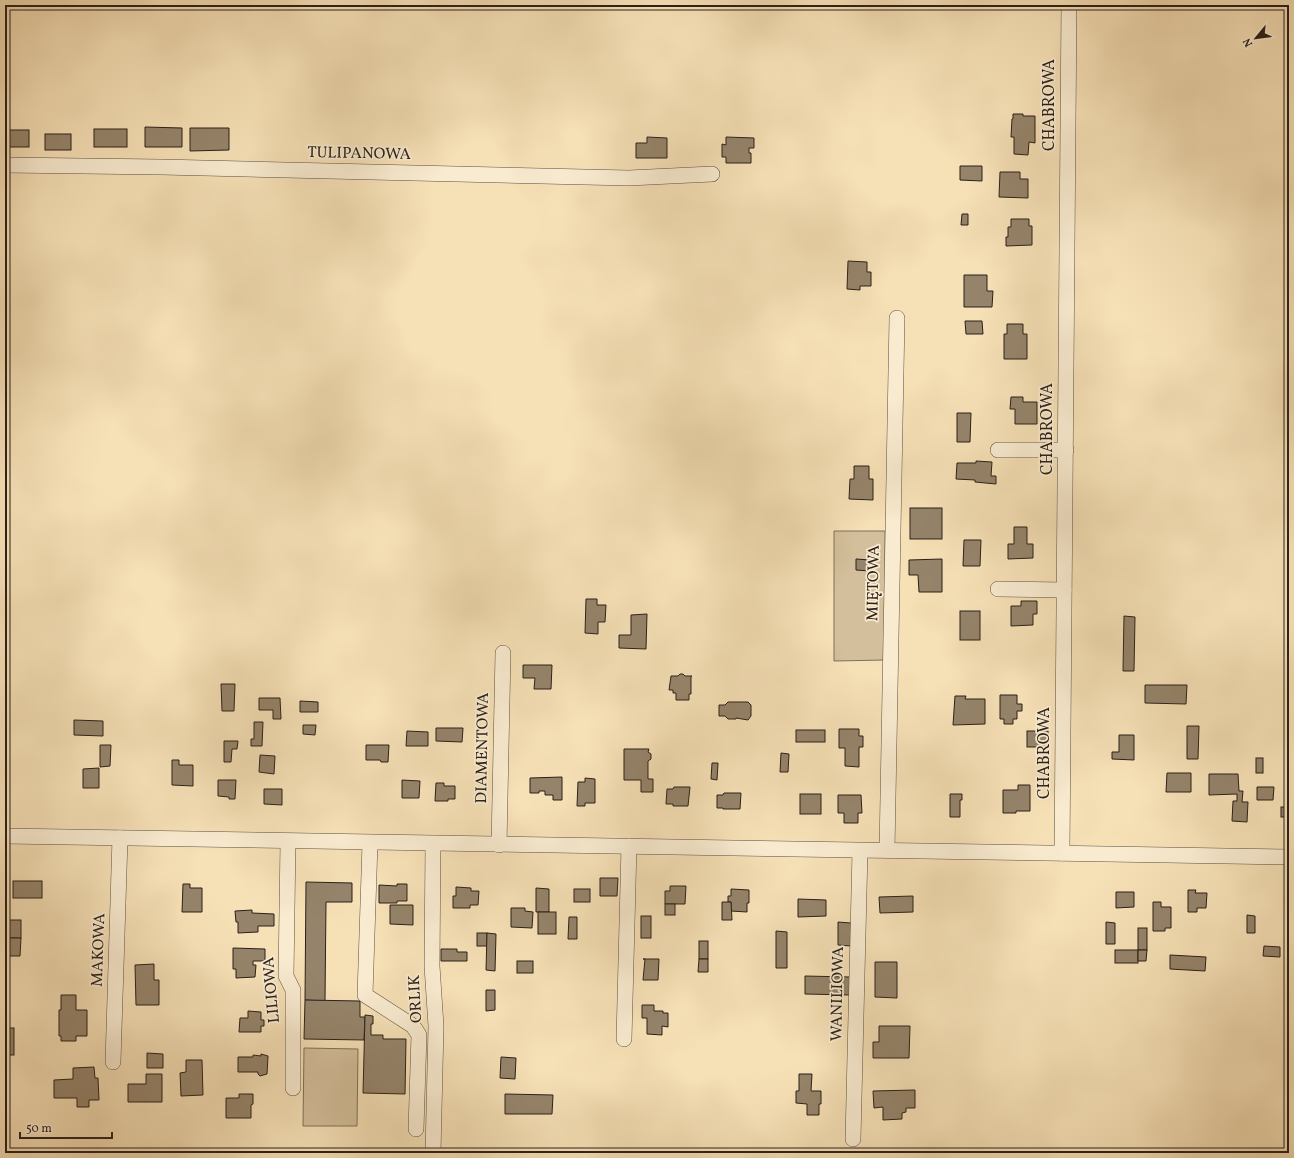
<svg xmlns="http://www.w3.org/2000/svg" width="1294" height="1158" font-family="Vollkorn,serif">
	<style>
		.green { fill: #d3bf9b; stroke: #7f705a }
		.building { fill: #95846b; stroke: #2b2019 }
		.lines { fill: none; stroke-linecap: round; stroke-linejoin: round }
		.minor-casing { stroke: #5e5040; stroke-width: 16 }
		.minor { stroke: #f9ebd0; stroke-width: 15 }
		.labels { text-anchor: middle; dominant-baseline: central; stroke-width: 3.5; stroke-linejoin: round; paint-order: stroke }
		.street-label { font-size: 16px; fill: #2b2019; stroke: #f9ebd0 }
	</style>
	<rect width="100%" height="100%" fill="#f6e0b6"/>
	<filter id="stains"><feTurbulence type="fractalNoise" baseFrequency=".005" numOctaves="4"/><feColorMatrix values="0 0 0 0 .2 0 0 0 0 .09 0 0 0 0 .02 0 0 0 .5 -.17"/></filter>
	<radialGradient id="worn" r=".72"><stop offset=".6" stop-color="#630" stop-opacity="0"/><stop offset="1" stop-color="#630" stop-opacity=".3"/></radialGradient>
	<!-- green -->
	<g class="green">
		<path d="M 834,531 L 885,531 L 886,660 L 834,661 Z"/>
		<path d="M 304,1048 L 358,1049 L 357,1126 L 303,1126 Z"/>
	</g>
	<!-- building -->
	<g class="building">
		<path d="M 1013,114 L 1023,114 L 1023,116 L 1035,116 L 1035,143 L 1029,142 L 1028,155 L 1014,154 L 1014,137 L 1011,137 L 1012,119 L 1013,119 Z"/>
		<path d="M 145,127 L 182,128 L 182,147 L 145,147 Z"/>
		<path d="M 190,128 L 229,128 L 229,150 L 190,151 Z"/>
		<rect x="94" y="129" width="33" height="18"/>
		<rect x="5" y="130" width="24" height="17"/>
		<rect x="45" y="134" width="26" height="16"/>
		<path d="M 647,137 L 667,138 L 667,158 L 636,158 L 636,143 L 647,143 Z"/>
		<path d="M 726,137 L 754,138 L 754,148 L 749,148 L 749,153 L 751,153 L 751,163 L 726,163 L 726,157 L 722,157 L 722,144 L 726,145 Z"/>
		<path d="M 960,166 L 982,166 L 982,181 L 960,180 Z"/>
		<path d="M 1000,172 L 1020,172 L 1020,179 L 1028,179 L 1028,198 L 999,197 Z"/>
		<path d="M 962,214 L 968,214 L 968,225 L 961,225 Z"/>
		<path d="M 1011,219 L 1029,219 L 1029,226 L 1032,226 L 1032,245 L 1006,246 L 1006,237 L 1008,237 L 1008,227 L 1011,227 Z"/>
		<path d="M 848,261 L 867,262 L 867,272 L 871,272 L 871,286 L 860,286 L 860,290 L 847,289 Z"/>
		<path d="M 964,275 L 987,275 L 987,291 L 993,291 L 992,307 L 964,307 Z"/>
		<path d="M 965,321 L 982,321 L 983,334 L 966,334 Z"/>
		<path d="M 1007,324 L 1023,324 L 1023,334 L 1027,334 L 1027,359 L 1004,359 L 1004,334 L 1007,334 Z"/>
		<path d="M 1011,397 L 1023,397 L 1023,402 L 1037,402 L 1037,424 L 1015,424 L 1015,409 L 1010,409 Z"/>
		<path d="M 957,413 L 971,413 L 970,442 L 957,442 Z"/>
		<path d="M 976,461 L 992,462 L 991,476 L 996,476 L 996,484 L 975,482 L 975,480 L 956,479 L 957,463 L 976,463 Z"/>
		<path d="M 854,466 L 869,466 L 869,479 L 873,479 L 873,500 L 849,499 L 850,479 L 854,479 Z"/>
		<rect x="910" y="508" width="32" height="31"/>
		<path d="M 1014,527 L 1027,527 L 1027,544 L 1033,544 L 1033,558 L 1008,559 L 1008,544 L 1014,544 Z"/>
		<path d="M 964,540 L 981,540 L 980,566 L 963,566 Z"/>
		<path d="M 856,559 L 870,560 L 870,571 L 856,570 Z"/>
		<path d="M 942,559 L 942,592 L 919,592 L 918,575 L 909,575 L 909,560 Z"/>
		<path d="M 586,599 L 597,599 L 597,605 L 606,605 L 605,622 L 598,622 L 598,634 L 585,633 Z"/>
		<path d="M 1021,601 L 1037,601 L 1037,614 L 1033,614 L 1033,625 L 1011,626 L 1011,606 L 1021,606 Z"/>
		<rect x="960" y="611" width="20" height="29"/>
		<path d="M 647,614 L 646,649 L 619,648 L 619,635 L 631,635 L 631,615 Z"/>
		<path d="M 1124,616 L 1135,617 L 1134,671 L 1123,671 Z"/>
		<path d="M 523,665 L 552,665 L 551,689 L 534,689 L 535,678 L 523,678 Z"/>
		<path d="M 680,674 L 683,674 L 685,676 L 692,676 L 691,677 L 691,694 L 689,694 L 689,700 L 676,700 L 676,693 L 673,693 L 673,690 L 669,690 L 671,676 L 678,676 Z"/>
		<path d="M 221,684 L 235,684 L 234,711 L 222,711 Z"/>
		<path d="M 1145,685 L 1187,685 L 1186,704 L 1145,703 Z"/>
		<path d="M 1000,695 L 1017,695 L 1017,704 L 1022,704 L 1022,711 L 1017,711 L 1017,719 L 1013,719 L 1013,724 L 1004,724 L 1004,719 L 1000,719 Z"/>
		<path d="M 955,696 L 966,696 L 965,699 L 985,699 L 985,724 L 953,725 Z"/>
		<path d="M 259,698 L 280,698 L 281,719 L 273,719 L 273,710 L 259,710 Z"/>
		<path d="M 300,701 L 318,702 L 318,712 L 300,712 Z"/>
		<path d="M 728,702 L 748,702 L 751,705 L 751,716 L 748,720 L 736,718 L 736,719 L 728,719 L 725,716 L 719,716 L 719,705 L 725,705 Z"/>
		<path d="M 74,720 L 103,721 L 103,736 L 74,735 Z"/>
		<path d="M 254,722 L 263,722 L 262,746 L 251,746 L 251,739 L 254,739 Z"/>
		<path d="M 303,725 L 316,725 L 315,735 L 303,734 Z"/>
		<path d="M 1187,726 L 1199,726 L 1198,759 L 1187,759 Z"/>
		<path d="M 436,728 L 463,728 L 462,742 L 436,741 Z"/>
		<path d="M 839,729 L 859,729 L 859,736 L 863,736 L 863,747 L 859,747 L 859,767 L 845,766 L 845,748 L 839,748 Z"/>
		<rect x="796" y="730" width="29" height="12"/>
		<path d="M 407,731 L 428,732 L 428,746 L 406,746 Z"/>
		<rect x="1027" y="731" width="21" height="16"/>
		<path d="M 1119,735 L 1134,735 L 1134,760 L 1112,759 L 1112,752 L 1119,752 Z"/>
		<path d="M 224,741 L 238,741 L 237,749 L 232,749 L 231,762 L 224,762 Z"/>
		<path d="M 100,745 L 111,745 L 110,766 L 100,767 Z"/>
		<path d="M 366,745 L 389,745 L 388,762 L 381,762 L 380,760 L 366,760 Z"/>
		<path d="M 624,749 L 649,749 L 648,752 L 651,754 L 651,759 L 648,761 L 648,779 L 653,779 L 653,792 L 641,792 L 641,780 L 624,780 Z"/>
		<path d="M 781,753 L 789,754 L 788,772 L 780,772 Z"/>
		<path d="M 260,755 L 275,756 L 274,774 L 259,772 Z"/>
		<rect x="1256" y="758" width="7" height="15"/>
		<path d="M 172,760 L 179,760 L 179,765 L 193,765 L 193,786 L 172,785 Z"/>
		<path d="M 712,763 L 718,763 L 717,780 L 711,779 Z"/>
		<path d="M 99,768 L 99,788 L 83,788 L 83,769 Z"/>
		<path d="M 1167,773 L 1191,773 L 1191,792 L 1166,792 Z"/>
		<path d="M 1209,774 L 1238,774 L 1239,791 L 1243,791 L 1242,802 L 1248,802 L 1247,822 L 1232,821 L 1233,801 L 1237,801 L 1237,794 L 1209,795 Z"/>
		<path d="M 562,777 L 562,800 L 553,800 L 553,795 L 545,795 L 545,791 L 539,791 L 539,793 L 530,793 L 530,778 Z"/>
		<path d="M 585,778 L 595,779 L 595,803 L 585,803 L 585,806 L 577,806 L 578,782 L 585,782 Z"/>
		<path d="M 218,780 L 236,780 L 235,799 L 229,799 L 229,797 L 218,796 Z"/>
		<path d="M 402,780 L 420,781 L 419,798 L 402,798 Z"/>
		<path d="M 436,783 L 444,783 L 444,786 L 455,786 L 455,799 L 448,799 L 448,801 L 435,801 Z"/>
		<path d="M 1018,785 L 1030,785 L 1030,811 L 1016,811 L 1016,813 L 1003,813 L 1003,790 L 1018,790 Z"/>
		<path d="M 674,787 L 690,787 L 688,806 L 673,806 L 673,804 L 666,804 L 667,789 L 673,789 Z"/>
		<path d="M 1257,787 L 1274,787 L 1273,800 L 1257,800 Z"/>
		<path d="M 264,789 L 282,789 L 282,805 L 264,804 Z"/>
		<path d="M 724,793 L 741,793 L 740,809 L 723,809 L 723,808 L 717,808 L 717,795 L 723,795 Z"/>
		<rect x="800" y="794" width="21" height="20"/>
		<path d="M 950,794 L 962,794 L 962,800 L 960,800 L 960,817 L 950,817 Z"/>
		<path d="M 838,795 L 861,795 L 862,813 L 858,813 L 858,823 L 844,823 L 844,813 L 838,813 Z"/>
		<rect x="1281" y="807" width="8" height="10"/>
		<path d="M 600,878 L 618,878 L 617,896 L 600,896 Z"/>
		<rect x="13" y="881" width="29" height="17"/>
		<path d="M 306,882 L 352,883 L 352,902 L 326,902 L 325,1001 L 305,1000 Z"/>
		<path d="M 183,884 L 190,884 L 190,888 L 202,888 L 202,912 L 182,912 Z"/>
		<path d="M 397,884 L 407,884 L 407,901 L 397,901 L 397,903 L 379,903 L 379,885 L 397,886 Z"/>
		<path d="M 670,886 L 686,886 L 685,904 L 665,904 L 665,891 L 670,891 Z"/>
		<path d="M 456,887 L 471,888 L 471,891 L 479,891 L 478,905 L 470,905 L 470,908 L 453,908 L 453,896 L 456,896 Z"/>
		<path d="M 536,888 L 549,889 L 549,912 L 536,912 Z"/>
		<rect x="574" y="889" width="16" height="13"/>
		<path d="M 731,889 L 749,890 L 749,903 L 747,903 L 747,912 L 731,911 L 731,902 L 728,902 L 728,896 L 731,896 Z"/>
		<path d="M 1188,890 L 1196,890 L 1195,893 L 1207,893 L 1206,908 L 1197,908 L 1197,912 L 1188,912 Z"/>
		<path d="M 1116,892 L 1134,892 L 1134,907 L 1116,908 Z"/>
		<path d="M 913,896 L 913,912 L 880,913 L 879,897 Z"/>
		<path d="M 798,899 L 826,900 L 826,916 L 798,917 Z"/>
		<path d="M 722,902 L 731,902 L 732,920 L 722,920 Z"/>
		<path d="M 1153,902 L 1161,902 L 1161,907 L 1171,907 L 1171,928 L 1165,928 L 1165,931 L 1153,931 Z"/>
		<rect x="665" y="904" width="10" height="11"/>
		<path d="M 390,905 L 413,905 L 413,925 L 390,924 Z"/>
		<path d="M 511,908 L 525,908 L 525,911 L 533,912 L 532,928 L 511,927 Z"/>
		<path d="M 252,910 L 252,913 L 274,914 L 274,926 L 258,926 L 258,932 L 238,933 L 238,922 L 236,922 L 235,911 Z"/>
		<rect x="538" y="912" width="18" height="22"/>
		<path d="M 1247,915 L 1255,916 L 1255,933 L 1247,933 Z"/>
		<rect x="641" y="916" width="10" height="22"/>
		<path d="M 569,917 L 577,917 L 577,939 L 568,939 Z"/>
		<rect x="5" y="920" width="16" height="18"/>
		<path d="M 838,922 L 851,923 L 851,946 L 838,945 Z"/>
		<path d="M 1106,922 L 1115,923 L 1115,944 L 1106,944 Z"/>
		<rect x="1138" y="928" width="9" height="22"/>
		<path d="M 776,931 L 787,932 L 787,968 L 776,968 Z"/>
		<rect x="477" y="933" width="10" height="13"/>
		<path d="M 487,933 L 496,934 L 495,971 L 486,970 Z"/>
		<path d="M 5,938 L 21,938 L 20,956 L 5,956 Z"/>
		<rect x="699" y="941" width="9" height="18"/>
		<path d="M 1264,946 L 1280,947 L 1280,957 L 1263,956 Z"/>
		<path d="M 233,948 L 265,949 L 265,961 L 253,961 L 253,965 L 256,965 L 255,977 L 236,978 L 236,969 L 233,969 Z"/>
		<path d="M 441,949 L 457,949 L 457,952 L 467,952 L 467,961 L 441,961 Z"/>
		<rect x="1115" y="950" width="23" height="13"/>
		<path d="M 1138,950 L 1147,950 L 1146,961 L 1138,961 Z"/>
		<path d="M 1170,955 L 1206,957 L 1205,971 L 1170,969 Z"/>
		<path d="M 643,959 L 659,959 L 658,980 L 643,980 L 645,959 Z"/>
		<path d="M 699,959 L 708,959 L 708,972 L 698,972 Z"/>
		<rect x="517" y="961" width="16" height="12"/>
		<path d="M 875,962 L 897,962 L 897,998 L 875,997 Z"/>
		<path d="M 154,964 L 154,980 L 159,980 L 159,1005 L 136,1005 L 135,965 Z"/>
		<path d="M 805,976 L 850,977 L 850,995 L 805,994 Z"/>
		<path d="M 486,990 L 495,990 L 495,1010 L 486,1011 Z"/>
		<path d="M 61,995 L 76,995 L 76,1010 L 87,1010 L 87,1036 L 76,1036 L 76,1041 L 61,1041 L 61,1036 L 59,1036 L 59,1010 L 61,1010 Z"/>
		<path d="M 305,1000 L 360,1001 L 360,1017 L 365,1017 L 364,1040 L 304,1039 Z"/>
		<path d="M 642,1005 L 654,1005 L 654,1011 L 663,1011 L 663,1013 L 668,1013 L 668,1027 L 662,1026 L 662,1035 L 647,1034 L 647,1018 L 642,1018 Z"/>
		<path d="M 248,1011 L 261,1012 L 261,1020 L 264,1020 L 264,1026 L 261,1026 L 261,1032 L 239,1032 L 240,1018 L 248,1018 Z"/>
		<path d="M 365,1015 L 373,1016 L 373,1024 L 371,1024 L 371,1035 L 383,1035 L 383,1039 L 406,1039 L 405,1094 L 363,1093 Z"/>
		<path d="M 879,1026 L 910,1026 L 909,1058 L 873,1058 L 873,1042 L 879,1042 Z"/>
		<rect x="5" y="1028" width="9" height="27"/>
		<path d="M 147,1053 L 163,1054 L 163,1068 L 147,1068 Z"/>
		<path d="M 261,1054 L 268,1056 L 267,1074 L 260,1076 L 258,1074 L 258,1072 L 238,1072 L 238,1057 L 253,1057 L 253,1055 L 261,1056 Z"/>
		<path d="M 501,1057 L 516,1058 L 515,1079 L 500,1078 Z"/>
		<path d="M 186,1060 L 202,1060 L 203,1095 L 181,1096 L 180,1073 L 186,1072 Z"/>
		<path d="M 94,1067 L 95,1078 L 98,1078 L 99,1100 L 89,1100 L 89,1107 L 77,1107 L 77,1098 L 54,1098 L 54,1080 L 73,1079 L 73,1068 Z"/>
		<path d="M 146,1074 L 162,1074 L 162,1102 L 128,1102 L 128,1084 L 146,1084 Z"/>
		<path d="M 799,1074 L 812,1074 L 811,1091 L 821,1091 L 821,1104 L 819,1104 L 819,1115 L 807,1115 L 807,1104 L 796,1103 L 796,1091 L 799,1091 Z"/>
		<path d="M 915,1090 L 915,1108 L 906,1108 L 906,1112 L 902,1113 L 902,1119 L 883,1120 L 883,1107 L 874,1108 L 873,1091 Z"/>
		<path d="M 239,1094 L 253,1094 L 253,1104 L 251,1105 L 251,1118 L 226,1118 L 226,1098 L 239,1098 Z"/>
		<path d="M 505,1094 L 553,1095 L 552,1114 L 505,1114 Z"/>
	</g>
	<g class="lines">
		<!-- minor casing -->
		<g class="minor-casing">
			<g id="minor">
				<path d="M 5,165 L 161,167 L 629,178 L 712,174"/>
				<path d="M 998,450 L 1066,450"/>
				<path d="M 998,589 L 1064,590"/>
				<path d="M 5,836 L 1289,857"/>
				<path d="M 288,842 L 286,976 L 293,990 L 293,1088"/>
				<path d="M 370,843 L 365,995 L 413,1026 L 419,1035 L 416,1129"/>
				<path d="M 499,845 L 503,653"/>
				<path d="M 887,850 L 897,318"/>
				<path d="M 1062,853 L 1069,5"/>
				<path d="M 624,1039 L 629,846"/>
				<path d="M 113,1062 L 120,838"/>
				<path d="M 853,1139 L 860,851"/>
				<path d="M 433,1153 L 436,1026 L 432,966 L 433,844"/>
			</g>
		</g>
		<!-- minor -->
		<use href="#minor" class="minor"/>
	</g>
	<g class="labels">
		<!-- street labels -->
		<g class="street-label">
			<text transform="translate(1050 105) rotate(-90)">CHABROWA</text>
			<text transform="translate(359 154) rotate(1)">TULIPANOWA</text>
			<text transform="translate(1048 429) rotate(-90)">CHABROWA</text>
			<text transform="translate(874 583) rotate(-89)">MIĘTOWA</text>
			<text transform="translate(483 748) rotate(-89)">DIAMENTOWA</text>
			<text transform="translate(1045 753) rotate(-90)">CHABROWA</text>
			<text transform="translate(99 950) rotate(-88)">MAKOWA</text>
			<text transform="translate(272 990) rotate(-95)">LILIOWA</text>
			<text transform="translate(838 994) rotate(-89)">WANILIOWA</text>
			<text transform="translate(416 999) rotate(-93)">ORLIK</text>
		</g>
	</g>
	<!-- margin -->
	<rect width="1294" height="1158" fill="none" stroke="#f6e0b6" stroke-width="20"/>
	<rect x="6" y="6" width="1282" height="1146" fill="none" stroke="#2b2019" stroke-width="2"/>
	<rect x="10" y="10" width="1274" height="1138" fill="none" stroke="#2b2019"/>
	<!-- north arrow -->
	<g transform="translate(1256 38) rotate(241)" stroke="#f9ebd0" stroke-width="3" paint-order="stroke">
	<path d="M0-3L7 15L0 10L-7 15Z" fill="#2b2019"/>
	<text y="-6" font-size="11" font-weight="bold" text-anchor="middle" fill="#2b2019">N</text>
	</g>
	<!-- scale -->
	<path d="M20 1132v6h92v-6" fill="none" stroke="#2b2019" stroke-width="2"/>
	<text x="26" y="1132" font-size="12" fill="#2b2019" stroke="#f9ebd0" stroke-width="3" paint-order="stroke">50 m</text>
	<rect width="100%" height="100%" filter="url(#stains)"/>
	<rect width="100%" height="100%" fill="url(#worn)"/>
</svg>
